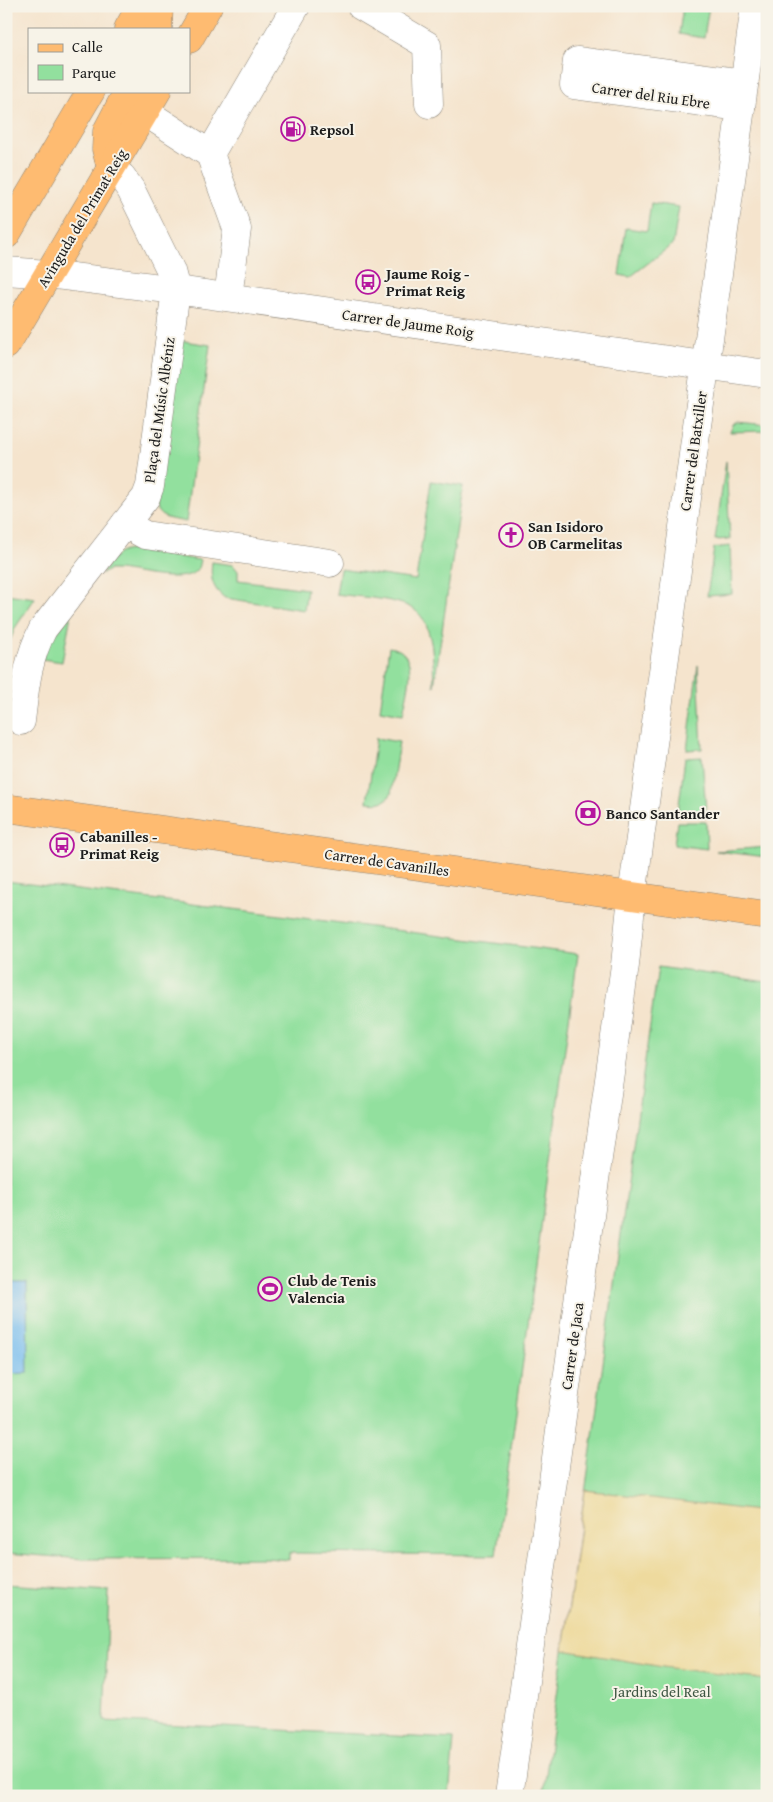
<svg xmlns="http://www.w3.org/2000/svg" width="773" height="1802" font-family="'Gentium Book Plus',serif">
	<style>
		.green { fill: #92e09e; stroke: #577e5d }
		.sand { fill: #eeda9e; stroke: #857b5d }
		.water { fill: #79beef; stroke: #4a6d86 }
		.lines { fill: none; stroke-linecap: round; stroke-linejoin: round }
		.minor-casing { stroke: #888074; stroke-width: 29 }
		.major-casing { stroke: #888074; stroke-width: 29 }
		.minor { stroke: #fff; stroke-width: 28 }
		.major { stroke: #febb71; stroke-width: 28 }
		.labels { text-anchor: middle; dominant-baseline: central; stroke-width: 4; stroke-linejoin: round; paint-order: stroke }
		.street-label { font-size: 15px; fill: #1c1c1c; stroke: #f7f3e8 }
		.poi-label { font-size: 15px; font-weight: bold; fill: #1c1c1c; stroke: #f7f3e8; text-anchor: start }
		.park-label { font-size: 15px; fill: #3f5743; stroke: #f7f3e8 }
	</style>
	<rect width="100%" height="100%" fill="#f7f3e8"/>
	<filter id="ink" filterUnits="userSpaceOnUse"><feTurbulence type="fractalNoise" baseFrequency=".02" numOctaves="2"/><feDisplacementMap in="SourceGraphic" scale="10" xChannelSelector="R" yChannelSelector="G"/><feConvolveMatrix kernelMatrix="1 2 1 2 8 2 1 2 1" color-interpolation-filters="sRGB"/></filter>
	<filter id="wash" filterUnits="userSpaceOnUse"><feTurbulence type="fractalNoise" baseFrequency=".0096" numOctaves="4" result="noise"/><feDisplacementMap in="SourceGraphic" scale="20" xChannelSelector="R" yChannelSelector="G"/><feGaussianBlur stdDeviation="1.12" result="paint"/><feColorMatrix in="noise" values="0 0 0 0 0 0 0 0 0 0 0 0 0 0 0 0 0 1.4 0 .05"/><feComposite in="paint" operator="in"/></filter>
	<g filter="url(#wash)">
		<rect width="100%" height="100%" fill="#f5e4cd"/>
		<!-- green -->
		<g class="green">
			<path d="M 683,6 L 709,6 L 704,38 L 679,34 Z"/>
			<path d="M 651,203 L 679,207 L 673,244 L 630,277 L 619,275 L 626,228 L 647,231 Z"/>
			<path d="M 178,340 L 210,345 L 186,522 C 175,519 159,520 156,507 Z"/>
			<path d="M 738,422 L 767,425 L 767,431 L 730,432 L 733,425 Z"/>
			<path d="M 726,461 L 730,539 L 715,540 Z"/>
			<path d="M 431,481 L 463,486 L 434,686 C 433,668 434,648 428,631 C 426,622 421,614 413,609 C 397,598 356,597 336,594 L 340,569 L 416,580 Z"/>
			<path d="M 730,546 L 732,594 L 707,596 L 714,548 Z"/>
			<path d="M 130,550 L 200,560 C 199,563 199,566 198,568 C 189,586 136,572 119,570 L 109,570 L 101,574 C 110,562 114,552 130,550 Z"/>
			<path d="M 212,562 L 233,565 L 238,571 L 238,580 L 307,589 L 304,610 L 225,598 C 212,589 210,577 212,562 Z"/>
			<path d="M 6,594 L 35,598 L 15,628 L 6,651 Z"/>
			<path d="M 71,615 L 62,662 L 42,659 L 48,643 Z"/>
			<path d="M 389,647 C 422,651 407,691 403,714 L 380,710 Z"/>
			<path d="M 698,665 L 702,749 L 687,750 Z"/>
			<path d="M 376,738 L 399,742 L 391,794 C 385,804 377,803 367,802 Z"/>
			<path d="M 702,757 L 706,811 L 678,812 L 685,758 Z"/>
			<path d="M 677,822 L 706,822 L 707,849 L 674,845 Z"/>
			<path d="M 767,847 L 767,857 L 716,851 Z"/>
			<path d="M 6,881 L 257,912 L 578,954 C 550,1154 525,1355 496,1555 L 289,1553 L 289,1560 L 266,1558 L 84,1559 L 6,1553 Z"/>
			<path d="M 658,967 L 767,982 L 767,1796 L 543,1796 Z"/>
			<path d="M 6,1584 L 109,1591 L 104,1721 L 454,1739 L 449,1796 L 6,1796 Z"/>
		</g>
		<!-- sand -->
		<path class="sand" d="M 585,1490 L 767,1512 L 767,1680 L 663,1667 L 563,1650 Z"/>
		<!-- water -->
		<path class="water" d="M 27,1283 L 28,1373 L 6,1374 L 6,1283 Z"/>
	</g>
	<g filter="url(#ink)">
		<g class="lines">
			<!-- minor casing -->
			<g class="minor-casing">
				<g id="minor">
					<path d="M 361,6 L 427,45 L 429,104"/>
					<path d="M 741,107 L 574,85 L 577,61 L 744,83"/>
					<path d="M 145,112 L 210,154 L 237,229 L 228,297"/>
					<path d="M 210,154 L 296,6"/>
					<path d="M 6,271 L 48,274 L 176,290 L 767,374"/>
					<path d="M 125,524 L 145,535 L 330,563"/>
					<path d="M 21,721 C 25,688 27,660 43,629 L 146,497 L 150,486 L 176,290 L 171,271 L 131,190 L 122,177 L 111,168"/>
					<path d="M 509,1796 L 625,965 L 632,896 L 755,6"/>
				</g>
			</g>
			<!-- major casing -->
			<g class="major-casing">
				<g id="major">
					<path d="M 128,29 L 141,6"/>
					<path d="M 158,29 L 159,6"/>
					<path d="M 189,39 L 208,6"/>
					<path d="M 111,168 L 106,149 L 107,131 L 128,91"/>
					<path d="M 6,235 L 91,91"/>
					<path d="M 6,345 L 157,91"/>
					<path d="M 6,808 L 767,915"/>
				</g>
			</g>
			<!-- minor -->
			<use href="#minor" class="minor"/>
			<!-- major -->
			<use href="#major" class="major"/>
		</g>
	</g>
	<!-- icons -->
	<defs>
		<g id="fuel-ring" transform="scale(1.25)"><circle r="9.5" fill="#f7f3e8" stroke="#b5179e" stroke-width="1.5"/><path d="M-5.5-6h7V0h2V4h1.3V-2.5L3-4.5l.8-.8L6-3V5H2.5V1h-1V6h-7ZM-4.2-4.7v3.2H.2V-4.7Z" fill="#b5179e"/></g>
		<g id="bus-ring" transform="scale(1.25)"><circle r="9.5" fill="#f7f3e8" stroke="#b5179e" stroke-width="1.5"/><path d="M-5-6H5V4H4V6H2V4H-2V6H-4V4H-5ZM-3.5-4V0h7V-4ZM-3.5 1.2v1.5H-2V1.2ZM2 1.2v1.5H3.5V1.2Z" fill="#b5179e"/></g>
		<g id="church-ring" transform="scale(1.25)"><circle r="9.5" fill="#f7f3e8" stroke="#b5179e" stroke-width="1.5"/><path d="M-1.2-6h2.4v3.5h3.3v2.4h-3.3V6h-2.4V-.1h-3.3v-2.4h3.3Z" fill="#b5179e"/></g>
		<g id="bank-ring" transform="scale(1.25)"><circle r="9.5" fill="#f7f3e8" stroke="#b5179e" stroke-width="1.5"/><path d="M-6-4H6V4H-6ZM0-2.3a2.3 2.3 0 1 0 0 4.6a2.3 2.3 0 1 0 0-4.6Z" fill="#b5179e"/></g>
		<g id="stadium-ring" transform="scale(1.25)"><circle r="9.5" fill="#f7f3e8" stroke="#b5179e" stroke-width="1.5"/><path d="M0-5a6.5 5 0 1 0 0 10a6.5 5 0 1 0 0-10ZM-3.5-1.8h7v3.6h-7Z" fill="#b5179e"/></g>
	</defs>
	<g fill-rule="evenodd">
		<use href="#fuel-ring" x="293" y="129"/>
		<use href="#bus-ring" x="368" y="282"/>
		<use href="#church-ring" x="511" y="535"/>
		<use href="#bank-ring" x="588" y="813"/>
		<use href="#bus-ring" x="62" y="845"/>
		<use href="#stadium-ring" x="270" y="1289"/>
	</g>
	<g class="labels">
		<!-- street labels -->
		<g class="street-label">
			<text transform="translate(651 95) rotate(8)">Carrer del Riu Ebre</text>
			<text transform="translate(82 218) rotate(-59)">Avinguda del Primat Reig</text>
			<text transform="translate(408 323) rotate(8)">Carrer de Jaume Roig</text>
			<text transform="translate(159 410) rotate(-82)">Plaça del Músic Albéniz</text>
			<text transform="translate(693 451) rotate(-82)">Carrer del Batxiller</text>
			<text transform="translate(387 862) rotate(8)">Carrer de Cavanilles</text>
			<text transform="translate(572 1346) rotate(-82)">Carrer de Jaca</text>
		</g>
		<!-- poi labels -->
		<g class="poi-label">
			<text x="310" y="129">Repsol</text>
			<text x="386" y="273">Jaume Roig -<tspan x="386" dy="17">Primat Reig</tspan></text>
			<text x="528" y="526">San Isidoro<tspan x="528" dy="17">OB Carmelitas</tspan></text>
			<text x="606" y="813">Banco Santander</text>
			<text x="80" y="836">Cabanilles -<tspan x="80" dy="17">Primat Reig</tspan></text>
			<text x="288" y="1280">Club de Tenis<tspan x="288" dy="17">Valencia</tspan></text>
		</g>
		<!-- park labels -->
		<g class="park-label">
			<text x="662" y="1691">Jardins del Real</text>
		</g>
	</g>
	<!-- margin -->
	<rect width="773" height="1802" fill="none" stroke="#f7f3e8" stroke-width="25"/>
	<!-- legend -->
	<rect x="28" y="28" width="162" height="65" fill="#f7f3e8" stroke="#9f9d96"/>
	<rect x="38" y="44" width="25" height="8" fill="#febb71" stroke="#9f9d96"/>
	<text x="72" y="52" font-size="15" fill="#1c1c1c">Calle</text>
	<rect x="38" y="65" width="25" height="15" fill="#92e09e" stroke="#9f9d96"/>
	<text x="72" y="78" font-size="15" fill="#1c1c1c">Parque</text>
</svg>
